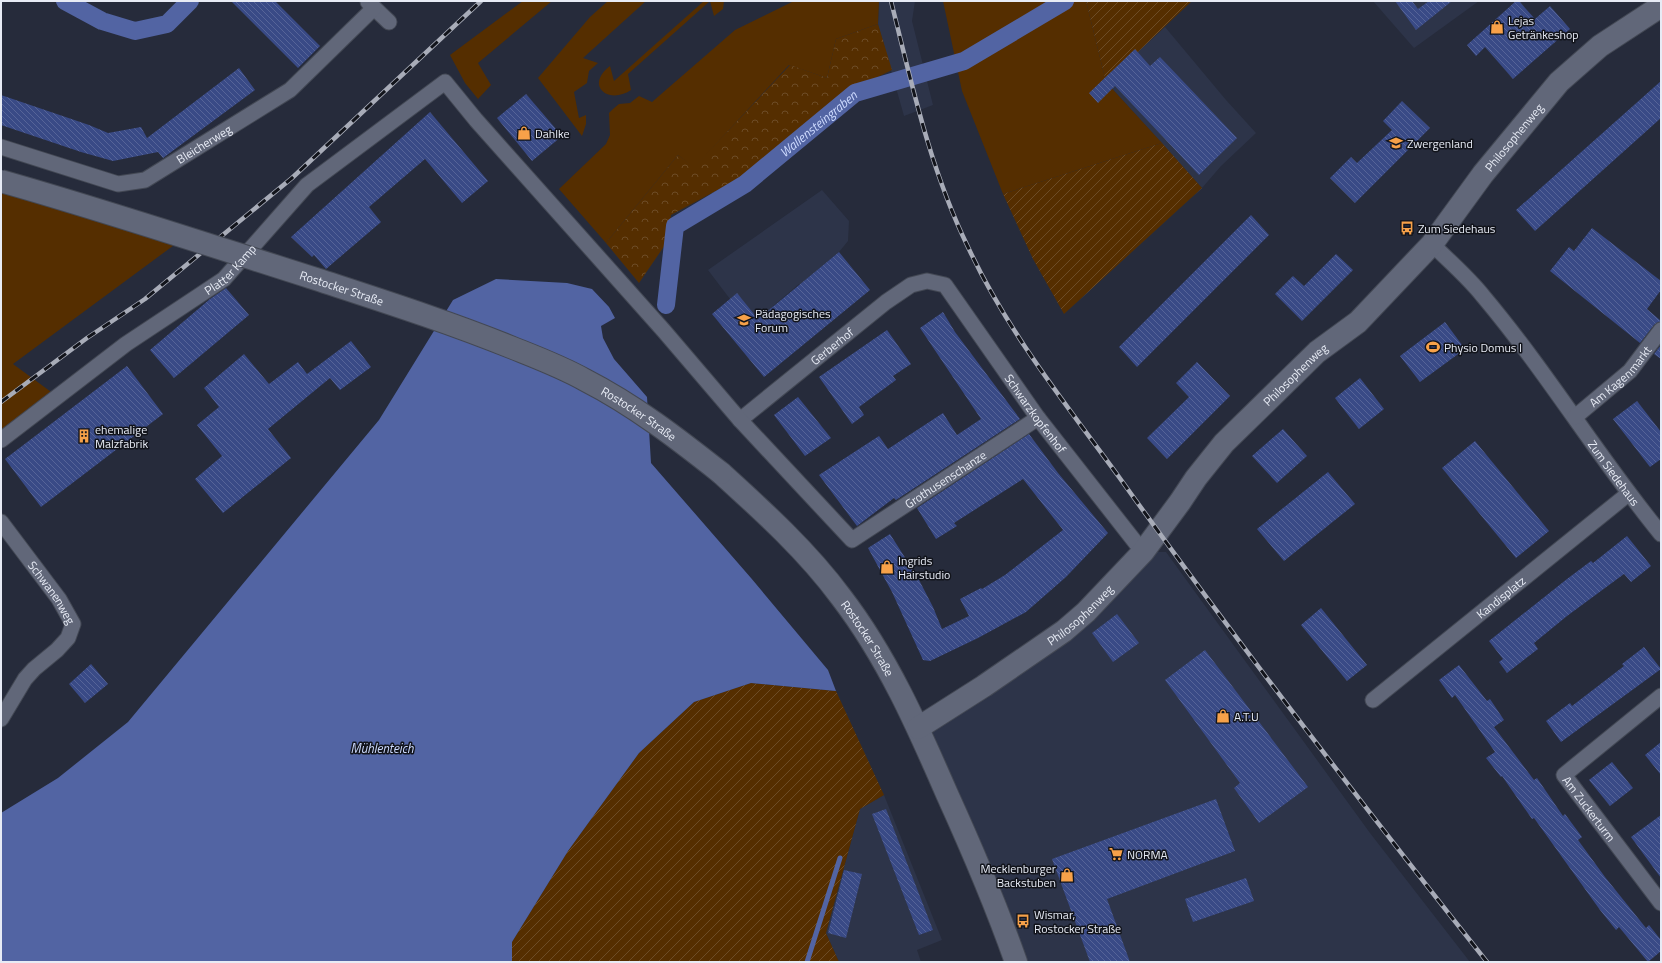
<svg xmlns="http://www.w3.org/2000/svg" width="1662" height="963" font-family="'Titillium Web',sans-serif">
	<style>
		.built { fill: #2d3449 }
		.grass { fill: #552e00 }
		.forest { fill: url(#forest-crowns) }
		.garden { fill: url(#garden-furrows) }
		.water { fill: #5264a3 }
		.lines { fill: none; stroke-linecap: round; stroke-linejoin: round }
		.stream { stroke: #5264a3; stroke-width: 5 }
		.canal { stroke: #5264a3; stroke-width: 18 }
		.building { fill: url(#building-back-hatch) }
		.street-casing { stroke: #434854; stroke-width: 17 }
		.secondary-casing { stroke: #434854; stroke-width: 24 }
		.street { stroke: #616779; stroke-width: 15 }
		.secondary { stroke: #616779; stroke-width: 22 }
		.rail-casing { stroke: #a8acb8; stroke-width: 4.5 }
		.rail { stroke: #12141b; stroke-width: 3; stroke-dasharray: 9; stroke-linecap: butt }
		.secondary-bridge-casing { stroke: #434854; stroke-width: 24; stroke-linecap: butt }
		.secondary-bridge { stroke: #616779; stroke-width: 22 }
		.labels { text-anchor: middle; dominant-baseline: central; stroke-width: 3; stroke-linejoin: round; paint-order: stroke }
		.poi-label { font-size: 12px; fill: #e7ebf5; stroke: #12141b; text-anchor: start }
		.street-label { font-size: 12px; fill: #e7ebf5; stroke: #12141b }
		.water-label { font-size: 13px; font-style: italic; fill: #cddafe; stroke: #12141b }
	</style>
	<defs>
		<pattern id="forest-crowns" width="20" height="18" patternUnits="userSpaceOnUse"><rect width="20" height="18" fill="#552e00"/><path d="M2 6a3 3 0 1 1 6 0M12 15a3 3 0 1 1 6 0" fill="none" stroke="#6d4c26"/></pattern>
		<pattern id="garden-furrows" width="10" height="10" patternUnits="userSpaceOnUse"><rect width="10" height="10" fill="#552e00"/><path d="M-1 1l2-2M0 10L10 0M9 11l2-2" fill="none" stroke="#6d4c26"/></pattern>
		<pattern id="building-back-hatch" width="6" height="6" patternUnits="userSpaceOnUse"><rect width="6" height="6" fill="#394a86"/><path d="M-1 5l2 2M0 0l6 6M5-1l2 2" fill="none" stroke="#566498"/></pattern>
	</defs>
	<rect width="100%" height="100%" fill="#262b3b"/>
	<!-- built -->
	<g class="built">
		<path d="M 879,1 L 915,1 L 912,21 L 933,105 L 904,116 L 878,24 Z"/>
		<path d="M 1373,1 L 1479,1 L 1414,48 Z"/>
		<path d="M 1165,27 L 1226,100 L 1256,133 L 1221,166 L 1202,188 L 1106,82 Z"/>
		<path d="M 822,190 L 849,221 L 848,241 L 839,252 L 814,273 L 824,286 L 810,298 L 799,284 L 773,306 L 783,317 L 767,330 L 737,294 L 730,299 L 708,270 Z"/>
		<path d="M 1143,552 L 1166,552 L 1370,833 L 1470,962 L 1017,962 L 918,728 L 984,686 Z"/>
		<path d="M 884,795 L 942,940 L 917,950 L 921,962 L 839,962 L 826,933 L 860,809 Z"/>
	</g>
	<!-- grass -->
	<g class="grass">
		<path d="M 523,1 L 552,1 L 478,63 L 491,85 L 478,99 L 465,83 L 450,55 Z"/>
		<path d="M 608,1 L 646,1 L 583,58 L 598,63 L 589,71 L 587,83 L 574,92 L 579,118 L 586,115 L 586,124 L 582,136 L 538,78 L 590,17 Z"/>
		<path d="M 704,1 L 724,1 L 723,9 L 714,16 L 710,1 L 628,74 L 631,90 C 609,105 584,86 610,66 L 614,81 Z"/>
		<path d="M 794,1 L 879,1 L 878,24 L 836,39 L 827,78 L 789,65 L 694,168 L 678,155 L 606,243 L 559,189 L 606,144 L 610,135 L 609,113 L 613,109 L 619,104 L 630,103 L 639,96 L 652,102 L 735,30 Z"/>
		<path d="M 943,1 L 1086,1 L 1106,82 L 1162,143 L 1003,194 L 962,91 Z"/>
		<path d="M 1,181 L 185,237 L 13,364 L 58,397 L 1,440 Z"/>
	</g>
	<!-- forest -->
	<path class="forest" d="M 878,24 L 892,70 L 847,92 L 738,179 L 671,215 L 667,242 L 639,283 L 606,243 L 678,155 L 694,167 L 790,65 L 827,78 L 836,39 Z"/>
	<!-- garden -->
	<g class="garden">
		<path d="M 1086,1 L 1192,1 L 1106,82 Z"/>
		<path d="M 1162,143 L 1202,188 L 1064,314 L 1033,259 L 1003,194 Z"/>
		<path d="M 751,683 L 836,691 L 884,795 L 860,809 L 826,933 L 839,962 L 512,962 L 512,942 L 568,851 L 639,753 L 694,702 Z"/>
	</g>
	<!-- water -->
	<path class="water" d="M 496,279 L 567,283 L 592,289 L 609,307 L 615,318 L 601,326 L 603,338 L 614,359 L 647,397 L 651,463 L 751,578 L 828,670 L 836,691 L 751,683 L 694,702 L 639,753 L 568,851 L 512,942 L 512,962 L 1,962 L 1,813 L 58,778 L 128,722 L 379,420 L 453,300 Z"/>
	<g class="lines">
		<!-- stream -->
		<path class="stream" d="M 807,962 L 840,858"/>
		<!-- canal -->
		<g class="canal">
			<path d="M 65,1 L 102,21 L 135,31 L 167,24 L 190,1"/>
			<path id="s1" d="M 666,305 L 675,226 L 745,184 L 855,93 L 964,61 L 1065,1"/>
		</g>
	</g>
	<!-- building -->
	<g class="building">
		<path d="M 231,1 L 275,1 L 320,46 L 298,68 Z"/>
		<path d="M 1395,1 L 1412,1 L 1418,9 L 1429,1 L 1452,1 L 1416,30 Z"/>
		<path d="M 1516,1 L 1519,1 L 1535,19 L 1550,6 L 1570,29 L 1513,79 L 1485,47 L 1476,56 L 1467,45 Z"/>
		<path d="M 1135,49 L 1150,66 L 1160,57 L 1237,138 L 1199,175 L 1115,86 L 1098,103 L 1089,93 Z"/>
		<path d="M 239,68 L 255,90 L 163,158 L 158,152 L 113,161 L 81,152 L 1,125 L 1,95 L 89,125 L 108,133 L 141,127 L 147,138 Z"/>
		<path d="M 1661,81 L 1661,118 L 1535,231 L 1516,210 Z"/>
		<path d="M 526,94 L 562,136 L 532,161 L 497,118 Z"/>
		<path d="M 1402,101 L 1430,128 L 1355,203 L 1330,178 L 1351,157 L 1357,163 L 1392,130 L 1383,121 Z"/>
		<path d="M 430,112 L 488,181 L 462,203 L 425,159 L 369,207 L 381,222 L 326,269 L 314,255 L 312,257 L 291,237 Z"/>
		<path d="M 1251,215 L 1269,235 L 1137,367 L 1119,347 Z"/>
		<path d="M 1592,228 L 1661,281 L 1661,290 L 1647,309 L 1661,321 L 1654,325 L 1640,343 L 1550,271 L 1569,247 L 1574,251 Z"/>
		<path d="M 839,252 L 870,290 L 764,377 L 712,314 L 737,293 L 758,319 Z"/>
		<path d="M 1336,254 L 1353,270 L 1302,321 L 1275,294 L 1293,276 L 1304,286 Z"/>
		<path d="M 226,288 L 249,315 L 174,378 L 150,350 L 210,299 Z"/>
		<path d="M 943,312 L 955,332 L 1020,419 L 896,500 L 894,498 L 857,526 L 819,475 L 879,436 L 888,449 L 943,413 L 957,435 L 981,419 L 920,328 Z"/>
		<path d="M 1445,322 L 1465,349 L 1420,382 L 1400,356 Z"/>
		<path d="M 887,330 L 911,364 L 893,376 L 896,380 L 859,407 L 864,415 L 852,424 L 819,377 Z"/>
		<path d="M 351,341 L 371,367 L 340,390 L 330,378 L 268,429 L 291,458 L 223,513 L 195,479 L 222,456 L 197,425 L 219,407 L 204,388 L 244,354 L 269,384 L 298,362 L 307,374 Z"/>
		<path d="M 1661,345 L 1661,359 L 1654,354 Z"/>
		<path d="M 1197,362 L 1230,396 L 1167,459 L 1147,438 L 1189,397 L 1176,383 Z"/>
		<path d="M 127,366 L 163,414 L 41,507 L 5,459 Z"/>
		<path d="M 1360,378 L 1384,409 L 1359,429 L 1335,398 Z"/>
		<path d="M 798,397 L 831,438 L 805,456 L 774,415 Z"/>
		<path d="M 1637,401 L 1661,432 L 1661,459 L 1650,467 L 1613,419 Z"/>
		<path d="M 1283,429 L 1307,456 L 1277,483 L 1252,456 Z"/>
		<path d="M 1029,434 L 1058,473 L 1108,533 L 1066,577 L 1026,612 L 978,638 L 930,661 L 923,660 L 892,592 L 868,548 L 890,534 L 918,578 L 933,607 L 942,629 L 969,616 L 960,599 L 981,588 L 982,589 L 1005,575 L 1063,530 L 1023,479 L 954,523 L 957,526 L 936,539 L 917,508 Z"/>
		<path d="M 1475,441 L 1549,531 L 1516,558 L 1442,468 Z"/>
		<path d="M 1328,472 L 1355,504 L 1284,561 L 1257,529 Z"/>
		<path d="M 1627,536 L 1651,566 L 1631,582 L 1624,574 L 1567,616 L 1534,643 L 1538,649 L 1507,673 L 1499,662 L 1503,659 L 1489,641 L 1567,579 L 1591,561 L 1593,563 Z"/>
		<path d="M 1321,608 L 1367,665 L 1347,681 L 1301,625 Z"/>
		<path d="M 1117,614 L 1139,643 L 1113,662 L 1092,633 Z"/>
		<path d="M 1644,647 L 1661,669 L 1561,742 L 1546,721 L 1570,703 L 1572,706 L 1624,666 L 1622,664 Z"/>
		<path d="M 1205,650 L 1308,787 L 1259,823 L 1234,788 L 1240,783 L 1165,680 Z"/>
		<path d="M 91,664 L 108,684 L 85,703 L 69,684 Z"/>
		<path d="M 1459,665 L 1487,701 L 1490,699 L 1504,720 L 1494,727 L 1534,780 L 1537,778 L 1563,816 L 1565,814 L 1582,837 L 1578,840 L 1605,877 L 1646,928 L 1649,925 L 1661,940 L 1661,951 L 1648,962 L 1619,927 L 1616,930 L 1600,910 L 1534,818 L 1532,819 L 1502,776 L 1501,777 L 1486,758 L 1495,752 L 1455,695 L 1452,698 L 1439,680 Z"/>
		<path d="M 1661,742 L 1661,775 L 1645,755 Z"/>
		<path d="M 1612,762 L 1633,788 L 1610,806 L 1589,780 Z"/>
		<path d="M 1216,799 L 1235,851 L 1107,899 L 1130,962 L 1090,962 L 1052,859 Z"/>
		<path d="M 886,809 L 933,930 L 919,935 L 872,814 Z"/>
		<path d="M 1661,815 L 1661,878 L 1631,837 Z"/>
		<path d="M 844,870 L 862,874 L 846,938 L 828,933 Z"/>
		<path d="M 1246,878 L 1254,901 L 1193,922 L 1185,899 Z"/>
	</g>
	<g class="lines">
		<!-- street casing -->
		<g class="street-casing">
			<g id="street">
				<path d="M 368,2 L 389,22"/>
				<path id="s2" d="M 1,147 L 118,184 L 145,180 L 290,90 L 374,8"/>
				<path id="s3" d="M 1432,244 C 1449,261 1468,277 1483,296 C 1547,372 1598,457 1661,534"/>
				<path id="s4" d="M 1575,417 L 1630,371 L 1661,330"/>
				<path id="s5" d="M 740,420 L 886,302 L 911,285 L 927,281 L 945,285 L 1038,418 L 1143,552"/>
				<path id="s6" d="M 1,440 L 126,344 L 224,279 L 307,185 L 445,82 L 476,120 L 664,331 L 740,420 L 852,540 L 1038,418"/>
				<path id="s7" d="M 1,522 L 59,599 L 73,624 L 68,638 L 57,650 L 34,669 L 25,679 L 1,719"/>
				<path id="s8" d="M 1661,696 L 1564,775 L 1661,903"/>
				<path id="s9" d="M 1373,700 L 1628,494"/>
			</g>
		</g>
		<!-- secondary casing -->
		<g class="secondary-casing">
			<g id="secondary">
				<path id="s10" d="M 721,473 C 764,512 807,551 841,597 C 887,657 917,725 947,794 C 972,849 996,905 1016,962"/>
				<path id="s11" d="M 918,728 L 984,686 L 1064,631 L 1086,612 L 1143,552 L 1180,502 L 1196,478 L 1224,443 L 1317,352 L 1358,322 L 1432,244 L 1483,174 L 1559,82 L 1600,46 L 1661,6"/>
			</g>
		</g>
		<!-- street -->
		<use href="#street" class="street"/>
		<!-- secondary -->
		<use href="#secondary" class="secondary"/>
		<!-- rail casing -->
		<g class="rail-casing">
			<g id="rail">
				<path d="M 891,1 C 912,85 930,169 968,247 C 1007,331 1065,403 1119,477 C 1237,642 1361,803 1487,962"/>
				<path d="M 1,402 L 87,338 L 145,299 L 292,178 L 481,1"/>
			</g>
		</g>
		<!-- rail -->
		<use href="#rail" class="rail"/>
		<!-- secondary-bridge casing -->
		<g class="secondary-bridge-casing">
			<g id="secondary-bridge">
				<path id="s12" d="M 1,181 C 107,211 212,246 316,279 C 383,301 449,322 513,348 C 538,358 562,367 585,380 C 634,405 678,439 721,473"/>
			</g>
		</g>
		<!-- secondary-bridge -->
		<use href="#secondary-bridge" class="secondary-bridge"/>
	</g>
	<!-- icons -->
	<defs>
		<g id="shop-bare" transform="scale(1.08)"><path d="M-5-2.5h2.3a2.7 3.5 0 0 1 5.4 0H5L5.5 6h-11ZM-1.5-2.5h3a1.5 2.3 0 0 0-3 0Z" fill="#f7a149" stroke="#12141b" stroke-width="2.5" paint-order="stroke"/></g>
		<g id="school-bare" transform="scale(1.08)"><path d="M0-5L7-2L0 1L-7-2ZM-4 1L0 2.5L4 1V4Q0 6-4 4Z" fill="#f7a149" stroke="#12141b" stroke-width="2.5" paint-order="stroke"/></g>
		<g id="bus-bare" transform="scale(1.08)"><path d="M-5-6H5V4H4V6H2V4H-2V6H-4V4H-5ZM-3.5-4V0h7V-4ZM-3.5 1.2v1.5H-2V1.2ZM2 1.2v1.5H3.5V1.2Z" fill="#f7a149" stroke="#12141b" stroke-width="2.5" paint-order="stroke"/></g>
		<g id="university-bare" transform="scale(1.08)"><path d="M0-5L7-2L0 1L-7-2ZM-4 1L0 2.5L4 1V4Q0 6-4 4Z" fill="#f7a149" stroke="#12141b" stroke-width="2.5" paint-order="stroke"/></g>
		<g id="stadium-bare" transform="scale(1.08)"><path d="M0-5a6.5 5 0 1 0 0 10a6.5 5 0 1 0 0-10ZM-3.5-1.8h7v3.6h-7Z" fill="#f7a149" stroke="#12141b" stroke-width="2.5" paint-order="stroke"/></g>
		<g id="building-bare" transform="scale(1.08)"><path d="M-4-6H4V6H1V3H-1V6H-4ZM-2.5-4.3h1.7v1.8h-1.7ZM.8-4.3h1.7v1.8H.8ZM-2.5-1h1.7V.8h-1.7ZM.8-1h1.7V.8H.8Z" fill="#f7a149" stroke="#12141b" stroke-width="2.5" paint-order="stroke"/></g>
		<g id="supermarket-bare" transform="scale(1.08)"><path d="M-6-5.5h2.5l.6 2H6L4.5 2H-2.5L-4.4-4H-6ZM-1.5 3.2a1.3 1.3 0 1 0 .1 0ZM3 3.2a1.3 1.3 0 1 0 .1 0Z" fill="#f7a149" stroke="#12141b" stroke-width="2.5" paint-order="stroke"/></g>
	</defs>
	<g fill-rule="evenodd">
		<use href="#shop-bare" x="1497" y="27"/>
		<use href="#shop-bare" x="524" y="133"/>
		<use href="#school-bare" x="1396" y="143"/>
		<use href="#bus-bare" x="1407" y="228"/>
		<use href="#university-bare" x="744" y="320"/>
		<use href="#stadium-bare" x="1433" y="347"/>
		<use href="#building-bare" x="84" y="436"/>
		<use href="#shop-bare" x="887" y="567"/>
		<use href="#shop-bare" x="1223" y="716"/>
		<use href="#supermarket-bare" x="1116" y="854"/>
		<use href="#shop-bare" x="1067" y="875"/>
		<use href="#bus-bare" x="1023" y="921"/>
	</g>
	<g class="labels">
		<!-- poi labels -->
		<g class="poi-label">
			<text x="1508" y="20">Lejas<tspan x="1508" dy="14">Getränkeshop</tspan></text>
			<text x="535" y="133">Dahlke</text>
			<text x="1407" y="143">Zwergenland</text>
			<text x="1418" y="228">Zum Siedehaus</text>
			<text x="755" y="313">Pädagogisches<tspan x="755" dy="14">Forum</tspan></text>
			<text x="1444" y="347">Physio Domus I</text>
			<text x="95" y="429">ehemalige<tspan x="95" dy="14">Malzfabrik</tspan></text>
			<text x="898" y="560">Ingrids<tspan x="898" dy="14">Hairstudio</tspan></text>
			<text x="1234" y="716">A.T.U</text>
			<text x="1127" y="854">NORMA</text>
			<text x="1056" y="868" text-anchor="end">Mecklenburger<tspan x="1056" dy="14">Backstuben</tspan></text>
			<text x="1034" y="914">Wismar,<tspan x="1034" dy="14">Rostocker Straße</tspan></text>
		</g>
		<!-- street labels -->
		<g class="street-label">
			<text stroke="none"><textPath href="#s11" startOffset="846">Philosophenweg</textPath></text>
			<text stroke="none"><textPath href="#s2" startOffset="219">Bleicherweg</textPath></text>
			<text stroke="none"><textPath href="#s6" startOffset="286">Platter Kamp</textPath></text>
			<text stroke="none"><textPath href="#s12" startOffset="357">Rostocker Straße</textPath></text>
			<text stroke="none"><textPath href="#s5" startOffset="118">Gerberhof</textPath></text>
			<text stroke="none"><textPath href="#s11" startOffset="522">Philosophenweg</textPath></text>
			<text stroke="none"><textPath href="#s4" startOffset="61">Am Kagenmarkt</textPath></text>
			<text stroke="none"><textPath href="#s12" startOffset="681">Rostocker Straße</textPath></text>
			<text stroke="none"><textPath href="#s5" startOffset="410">Schwarzkopfenhof</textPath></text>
			<text stroke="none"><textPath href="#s3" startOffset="293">Zum Siedehaus</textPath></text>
			<text stroke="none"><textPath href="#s6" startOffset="1297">Grothusenschanze</textPath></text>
			<text stroke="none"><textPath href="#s7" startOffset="87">Schwanenweg</textPath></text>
			<text stroke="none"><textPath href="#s9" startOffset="164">Kandisplatz</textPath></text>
			<text stroke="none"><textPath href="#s11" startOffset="198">Philosophenweg</textPath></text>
			<text stroke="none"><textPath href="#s10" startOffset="222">Rostocker Straße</textPath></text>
			<text stroke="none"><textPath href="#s8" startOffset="167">Am Zuckerturm</textPath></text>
		</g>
		<!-- water labels -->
		<g class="water-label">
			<text stroke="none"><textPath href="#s1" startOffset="256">Wallensteingraben</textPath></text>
			<text x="382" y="748">Mühlenteich</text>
		</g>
	</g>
	<!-- border -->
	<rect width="1662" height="963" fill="none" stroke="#e7ebf5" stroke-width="4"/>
</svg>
